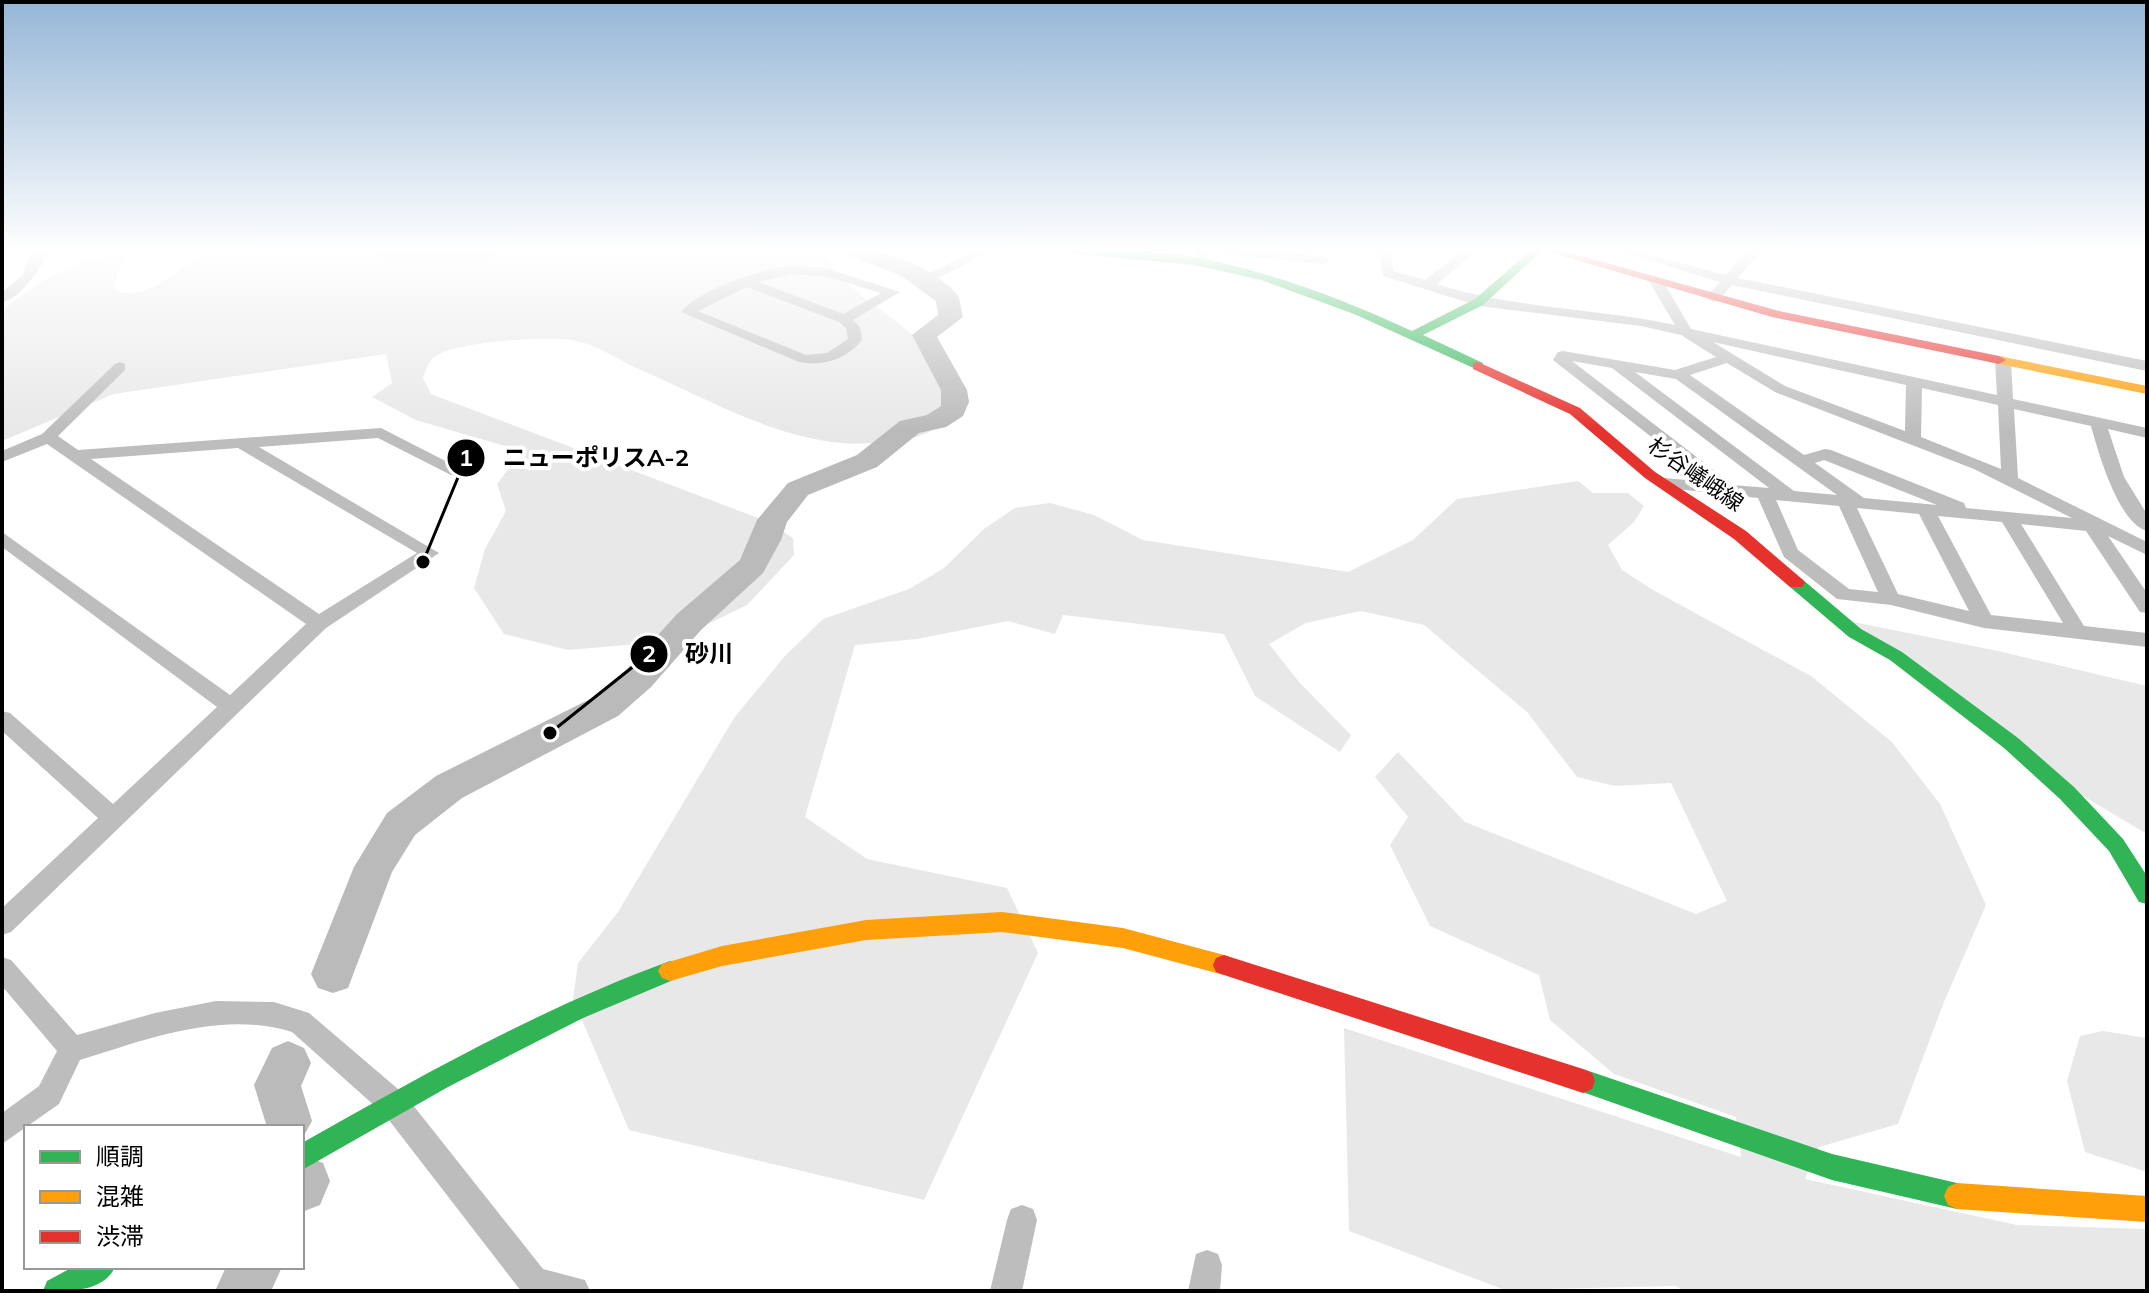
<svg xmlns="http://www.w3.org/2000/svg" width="2149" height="1293" font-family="Mulish,'Noto Sans JP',sans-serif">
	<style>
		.green { fill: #e8e8e8 }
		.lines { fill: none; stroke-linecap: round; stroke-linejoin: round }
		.river { fill: #bababa; fill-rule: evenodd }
		.street { fill: #bdbdbd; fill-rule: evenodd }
		.fast { fill: #30b455; fill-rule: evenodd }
		.slow { fill: #ff9f0a; fill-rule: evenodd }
		.jam { fill: #e5322d; fill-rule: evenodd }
		.labels { text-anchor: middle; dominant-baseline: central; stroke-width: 8; stroke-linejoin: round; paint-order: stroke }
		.street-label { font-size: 22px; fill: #000; stroke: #fff }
		.leader { fill: none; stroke: #000; stroke-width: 3 }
		.callout-dot { fill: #000; stroke: #fff; stroke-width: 3 }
		.mark-label { font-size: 24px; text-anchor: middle; font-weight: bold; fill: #fff }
		.callout-label { font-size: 24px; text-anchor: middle; font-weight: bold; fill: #000; stroke: #fff; stroke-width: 8; stroke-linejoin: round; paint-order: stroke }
	</style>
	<rect width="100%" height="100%" fill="#fff"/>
	<!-- green -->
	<g class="green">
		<path d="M 208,250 L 825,250 C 839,303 945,328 949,397 C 951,425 925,437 902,440 C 883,442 860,445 841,443 C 771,436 707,399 643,371 C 622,362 599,346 577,341 C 550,335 455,341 434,357 C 428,362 426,370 423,378 L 431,394 L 766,521 L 793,538 L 794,555 L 747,605 L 673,641 L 568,650 L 504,634 L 474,588 L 485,549 L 506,511 L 497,484 L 522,451 L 416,420 L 372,397 L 392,383 L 386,354 L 114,394 L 2,441 L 2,311 C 29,287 86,250 124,257 L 113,289 C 143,306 184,266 208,250 Z"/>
		<path d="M 1578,481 L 1593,493 L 1628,493 L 1644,506 L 1634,522 L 1608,545 L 1622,570 L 1653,590 L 1811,676 L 1892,742 L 1940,804 L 1986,905 L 1944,1002 L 1898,1124 L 1819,1147 L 1805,1179 L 2017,1225 L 2147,1229 L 2147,1291 L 1684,1291 L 1676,1286 L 1505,1290 L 1349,1231 L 1344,1028 L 1741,1157 L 1736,1117 L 1614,1074 L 1550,1020 L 1539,975 L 1430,926 L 1390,845 L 1408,817 L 1375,777 L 1398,752 L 1465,822 L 1696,914 L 1727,901 L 1671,783 L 1615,786 L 1577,777 L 1527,712 L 1424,625 L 1361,611 L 1306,623 L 1269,644 L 1299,682 L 1351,735 L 1340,752 L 1255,696 L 1224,634 L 1063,615 L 1055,634 L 1008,621 L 917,639 L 855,645 L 805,817 L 867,859 L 1007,888 L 1038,953 L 924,1200 L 629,1130 L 573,999 L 578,963 L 618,912 L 734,718 L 785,656 L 823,619 L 909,589 L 944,568 L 984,529 L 1015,508 L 1050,503 L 1094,515 L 1143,540 L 1348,572 L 1413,540 L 1457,499 Z"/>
		<path d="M 1848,621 L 1998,651 L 2147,686 L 2147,834 L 2083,796 Z"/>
		<path d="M 2103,1031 L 2147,1038 L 2147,1172 L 2085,1152 L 2067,1081 L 2080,1036 Z"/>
	</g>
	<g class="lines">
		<!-- river -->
		<g class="river">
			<path d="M 843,250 C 881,247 929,264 956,293 C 961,299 961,310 963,317 L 937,337 L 967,390 L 969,402 L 963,416 L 946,427 L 919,433 L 877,467 L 808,495 L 787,522 L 781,540 L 763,573 L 701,630 L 651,687 L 618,716 L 462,798 L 415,835 L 392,872 L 348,988 L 333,993 L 318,988 L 311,974 L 354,867 L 387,813 L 436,776 L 592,698 L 627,669 L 677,614 L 740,560 L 757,520 L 788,483 L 857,455 L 900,421 L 927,415 L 941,406 L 941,390 L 912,335 L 938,315 L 936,301 L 900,275 L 846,255 Z"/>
			<path d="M 288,1041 L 304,1048 L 311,1063 L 301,1086 L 312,1121 L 302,1139 L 302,1127 L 267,1127 L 254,1085 L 272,1048 Z"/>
			<path d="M 305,1156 L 323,1163 L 330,1181 L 320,1205 L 302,1212 L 302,1157 Z"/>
			<path d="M 226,1267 L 282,1267 L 271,1291 L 215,1291 Z"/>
		</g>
		<!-- street -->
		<g class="street">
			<path d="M 2,250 L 14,250 L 2,255 Z"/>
			<path d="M 39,250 L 54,250 C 36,268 28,293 2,303 L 2,292 L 23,275 L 27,260 Z"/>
			<path d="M 380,250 L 488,250 L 495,254 L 488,258 L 384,257 L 377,253 Z"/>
			<path d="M 976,250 L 993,250 L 934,280 L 922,277 Z"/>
			<path d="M 1198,250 L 1211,250 L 1203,266 L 1198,267 L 1191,263 Z"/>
			<path d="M 1220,250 L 1261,250 L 1323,256 L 1330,260 L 1323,264 L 1227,254 Z"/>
			<path d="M 1377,250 L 1390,250 L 1394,271 L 1425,280 L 1463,250 L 1477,250 L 1437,284 C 1514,309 1596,308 1675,325 L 1649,281 L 1656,277 L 1663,281 L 1691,329 L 1997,395 L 1995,361 L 2003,356 L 2011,361 L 2013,399 L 2147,428 L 2147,438 L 2108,429 L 2124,477 L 2147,514 L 2147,531 C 2118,523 2098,451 2091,426 L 2014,409 L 2018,478 L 2147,542 L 2147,555 L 2108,536 L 2147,593 L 2147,613 L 2140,612 L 2086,531 L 2021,524 L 2084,626 L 2147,633 L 2147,647 L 1984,628 L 1891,605 L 1837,599 L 1784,557 L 1758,498 L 1658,487 L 1655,483 L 1658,479 L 1664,478 L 1709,482 L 1553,360 L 1558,352 L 1563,351 L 1675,370 L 1716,357 L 1681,335 L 1641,326 L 1479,306 L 1383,276 ZM 1713,342 L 1906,385 L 1905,431 L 1785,386 ZM 1572,361 L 1612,368 L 1769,488 L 1733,485 ZM 1727,363 L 1775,392 L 1974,469 L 2072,518 L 1966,508 L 1964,503 L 1831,450 L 1825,449 L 1804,455 L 1690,375 ZM 1635,372 L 1676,379 L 1837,495 L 1794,491 ZM 1922,388 L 1998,405 L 2001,469 L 1921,437 ZM 1824,460 L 1937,505 L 1864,498 L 1815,463 ZM 1776,500 L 1839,506 L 1878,592 L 1849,589 L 1798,550 ZM 1857,508 L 1919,514 L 1969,611 L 1898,594 ZM 1938,516 L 2002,522 L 2063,623 L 1991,615 Z"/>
			<path d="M 1614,250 L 1634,250 L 1726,275 L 1743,255 L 1738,250 L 1751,250 L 1757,255 L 1738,278 L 2147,361 L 2147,371 L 1732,285 L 1718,301 L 1713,302 L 1706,298 L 1720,282 Z"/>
			<path d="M 791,266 L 828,269 L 900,292 L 853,320 L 860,327 L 862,340 C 847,359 823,367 799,362 L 681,312 C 703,287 758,271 791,266 ZM 791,274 L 828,277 L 881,293 L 843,314 L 759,282 ZM 747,287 L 839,322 L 846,328 L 848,339 L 827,353 L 806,355 L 698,311 Z"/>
			<path d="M 120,362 L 125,364 L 125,370 L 58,436 L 78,450 L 381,428 L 465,471 L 457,476 L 451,475 L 378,438 L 259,447 L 439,553 L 326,628 L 11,932 L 2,935 L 2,908 L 98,818 L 2,731 L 2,711 L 10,713 L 113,804 L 217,707 L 2,547 L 2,532 L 230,695 L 306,624 L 47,444 L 2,462 L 2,451 L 42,434 L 115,364 ZM 238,448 L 417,553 L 319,614 L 91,459 Z"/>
			<path d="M 2,957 L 11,960 L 77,1035 L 155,1013 L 216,1001 L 274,1002 L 309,1013 L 405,1095 L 543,1269 L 585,1280 L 590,1291 L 521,1291 L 385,1115 L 292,1032 C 222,1010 147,1039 80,1060 L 59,1104 L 2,1144 L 2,1113 L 39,1086 L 57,1051 L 2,986 Z"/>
			<path d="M 1022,1205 L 1033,1209 L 1037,1220 L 1022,1291 L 990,1291 L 1007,1220 L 1011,1209 Z"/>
			<path d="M 1207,1250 L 1218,1254 L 1222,1265 L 1220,1291 L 1188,1291 L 1196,1254 Z"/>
		</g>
		<!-- fast -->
		<g class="fast">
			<path d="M 1069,250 C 1188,241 1306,282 1412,331 L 1475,299 L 1531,250 L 1543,250 L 1483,305 L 1423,335 L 1483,363 L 1483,369 L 1478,370 L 1354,314 L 1261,280 L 1195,265 L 1075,254 Z"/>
			<path d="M 1796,577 L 1802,579 L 1861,629 L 1902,652 L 2018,738 L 2074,787 L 2123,839 L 2147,876 L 2147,904 L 2139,902 L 2109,851 L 2060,799 L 2004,748 L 1890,660 L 1849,637 L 1790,587 L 1787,583 Z"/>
			<path d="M 670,961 L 678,964 L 682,971 L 678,978 L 583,1018 L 448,1087 L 302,1170 L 302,1143 C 421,1076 541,1008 670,961 Z"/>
			<path d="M 1583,1069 L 1832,1154 L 1957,1183 L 1966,1187 L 1970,1196 L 1966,1205 L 1957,1209 L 1832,1180 L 1574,1089 L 1571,1081 L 1574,1073 Z"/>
			<path d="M 73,1267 L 115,1267 C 103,1293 68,1291 43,1291 L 47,1281 Z"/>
		</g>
		<!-- slow -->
		<g class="slow">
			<path d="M 1999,356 L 2147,386 L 2147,394 L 1994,363 L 1992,360 Z"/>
			<path d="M 1002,912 L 1123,928 L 1224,955 L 1232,958 L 1235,965 L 1232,972 L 1224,975 L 1123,948 L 1002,932 L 866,940 L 722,966 L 670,981 L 662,978 L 658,971 L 662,964 L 722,946 L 866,920 Z"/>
			<path d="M 1957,1183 L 2147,1196 L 2147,1222 L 1957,1209 L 1948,1205 L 1944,1196 L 1948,1187 Z"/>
		</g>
		<!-- jam -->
		<g class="jam">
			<path d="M 1542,250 L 1560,250 L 1779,311 L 1999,356 L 2006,360 L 1999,364 L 1772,317 Z"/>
			<path d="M 1478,362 L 1580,408 L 1655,472 L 1746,531 L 1802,579 L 1805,583 L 1802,587 L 1790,587 L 1734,539 L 1645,478 L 1570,414 L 1473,369 L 1473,363 Z"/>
			<path d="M 1224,955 L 1583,1069 L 1592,1073 L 1595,1081 L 1592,1089 L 1583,1093 L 1224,975 L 1216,972 L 1213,965 L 1216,958 Z"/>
		</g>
	</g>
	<!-- sky -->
	<linearGradient id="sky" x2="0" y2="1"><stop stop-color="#95b6d6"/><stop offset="0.58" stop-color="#fff"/><stop offset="1" stop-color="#fff" stop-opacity="0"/></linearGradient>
	<rect width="2149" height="431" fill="url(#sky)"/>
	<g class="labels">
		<!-- street labels -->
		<g class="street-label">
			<text transform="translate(1696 474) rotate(35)">杉谷嶬峨線</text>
		</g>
	</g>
	<!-- callouts -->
	<path class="leader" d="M423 562L466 458M550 733L649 654"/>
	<g class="callout-dot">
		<circle cx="423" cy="562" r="8"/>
		<circle cx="550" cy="733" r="8"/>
		<circle cx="466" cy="458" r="20"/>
		<circle cx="649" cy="654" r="20"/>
	</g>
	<g class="mark-label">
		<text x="466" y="466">1</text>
		<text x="649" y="662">2</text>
	</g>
	<g class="callout-label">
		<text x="596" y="466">ニューポリスA-2</text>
		<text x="709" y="662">砂川</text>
	</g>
	<!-- border -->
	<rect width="2149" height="1293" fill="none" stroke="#000000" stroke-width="8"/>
	<!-- legend -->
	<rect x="24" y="1125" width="280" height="144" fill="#ffffff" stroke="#999999" stroke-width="2"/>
	<rect x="40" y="1151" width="40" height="12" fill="#30b455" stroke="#999999" stroke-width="2"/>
	<text x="96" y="1165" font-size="24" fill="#000000">順調</text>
	<rect x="40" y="1191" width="40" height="12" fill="#ff9f0a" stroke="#999999" stroke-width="2"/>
	<text x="96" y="1205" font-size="24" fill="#000000">混雑</text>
	<rect x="40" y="1231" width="40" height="12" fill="#e5322d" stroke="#999999" stroke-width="2"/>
	<text x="96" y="1245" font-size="24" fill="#000000">渋滞</text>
</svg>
